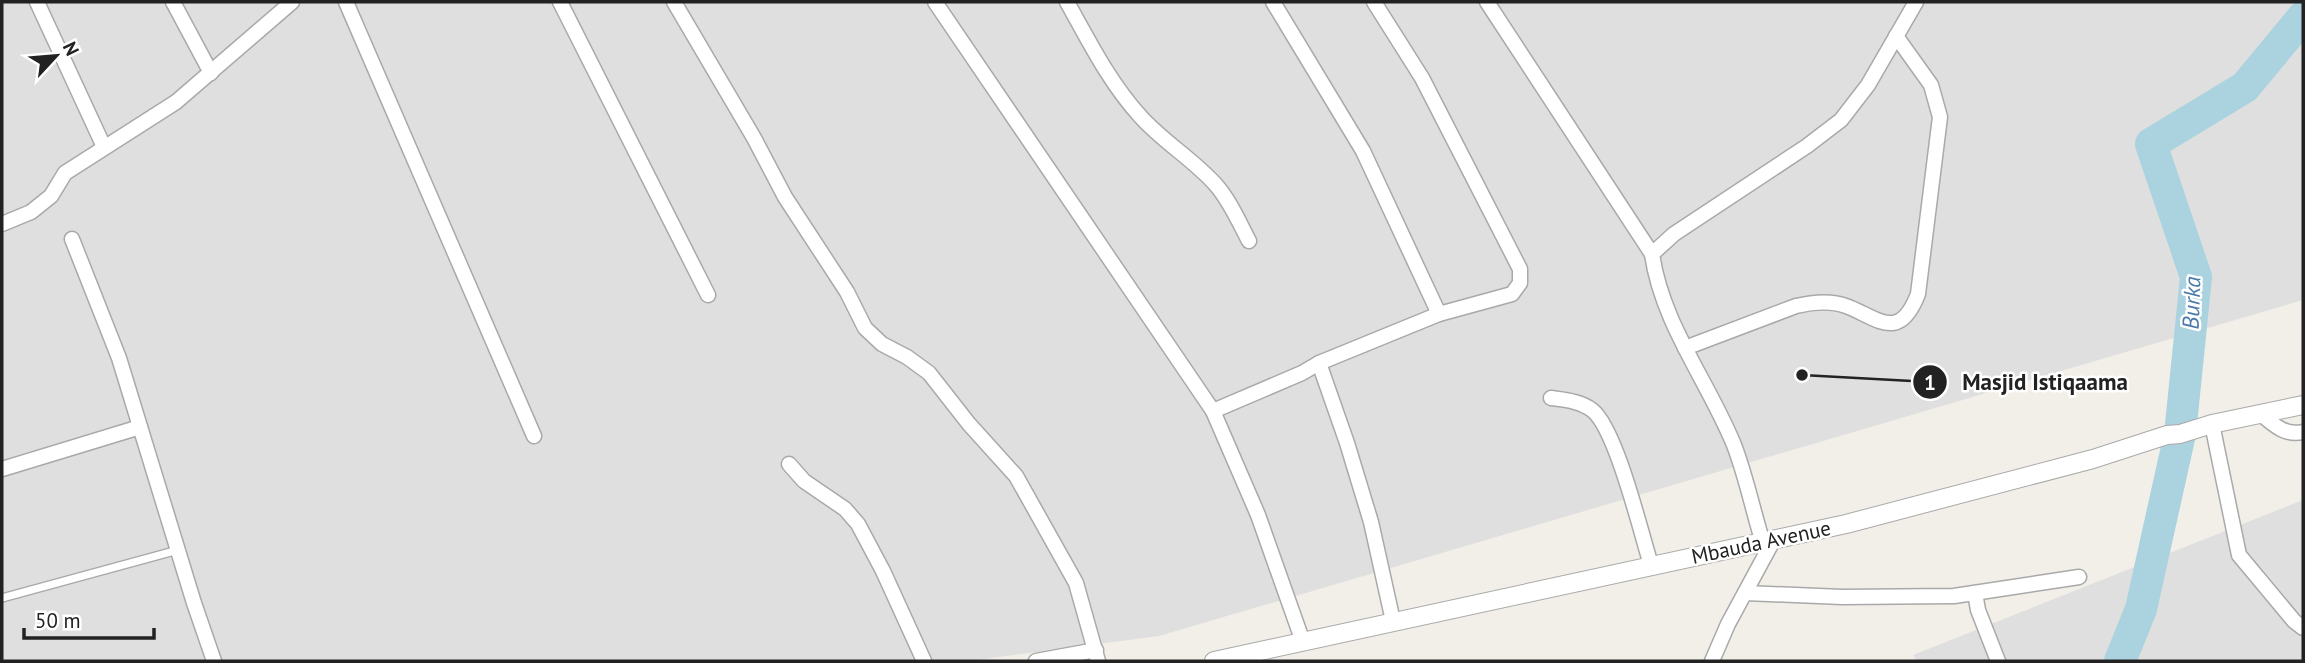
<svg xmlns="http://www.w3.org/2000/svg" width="2305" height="663" font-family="'PT Sans',sans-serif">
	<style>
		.residential { fill: #e0dfdf }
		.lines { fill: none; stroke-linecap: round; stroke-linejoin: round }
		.river { stroke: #aad3df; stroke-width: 32 }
		.service-casing { stroke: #a9a9a9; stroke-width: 10 }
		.minor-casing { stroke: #a9a9a9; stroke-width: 17 }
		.tertiary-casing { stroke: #a9a9a9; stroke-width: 20 }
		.service { stroke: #fff; stroke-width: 7 }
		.minor { stroke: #fff; stroke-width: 14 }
		.tertiary { stroke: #fff; stroke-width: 18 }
		.labels { text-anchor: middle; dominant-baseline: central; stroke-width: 5; stroke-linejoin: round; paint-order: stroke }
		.street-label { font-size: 21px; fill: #222; stroke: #fff }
		.water-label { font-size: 23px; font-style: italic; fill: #4a7aab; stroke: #fff }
		.leader { fill: none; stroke: #222; stroke-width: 2.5 }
		.callout-dot { fill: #222; stroke: #fff; stroke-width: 2.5 }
		.mark-label { font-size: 21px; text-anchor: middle; font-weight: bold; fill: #fff }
		.callout-label { font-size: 23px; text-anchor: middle; font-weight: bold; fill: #222; stroke: #fff; stroke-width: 5; stroke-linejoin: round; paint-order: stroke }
	</style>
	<rect width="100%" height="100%" fill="#f2efe9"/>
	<!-- residential -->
	<g class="residential">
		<path d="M 2,2 L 2303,2 L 2303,300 L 1159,636 L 969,661 L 2,661 Z"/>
		<path d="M 2303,500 L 2303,661 L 1917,661 L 1913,655 Z"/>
	</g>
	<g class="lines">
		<!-- river -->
		<path class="river" d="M 2120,661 L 2141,609 L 2180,434 L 2196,277 L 2151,144 L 2245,87 L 2303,17"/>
		<!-- service casing -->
		<g class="service-casing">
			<path id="service" d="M 2,598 L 178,550"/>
		</g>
		<!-- minor casing -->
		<g class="minor-casing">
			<g id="minor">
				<path d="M 37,2 L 104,147"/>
				<path d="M 173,2 L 211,73"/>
				<path d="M 346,2 L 534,436"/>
				<path d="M 560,2 L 708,295"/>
				<path d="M 674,2 L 754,138 L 785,197 L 847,292 L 865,328 L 882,344 L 907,357 L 929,373 L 969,424 L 1016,476 L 1076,583 L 1098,661"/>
				<path d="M 935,2 L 1213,411 L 1258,515 L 1303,642"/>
				<path d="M 1067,2 C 1089,41 1109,82 1140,116 C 1163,142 1193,159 1216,185 C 1230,201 1239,222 1249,241"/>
				<path d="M 1273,2 L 1363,151 L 1439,314"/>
				<path d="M 1487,2 L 1652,254"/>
				<path d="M 2,224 L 31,212 L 51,196 L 65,173 L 176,102 L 292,2"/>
				<path d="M 72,239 L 119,358 L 194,603 L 214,661"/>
				<path d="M 1685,348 L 1796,306 C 1813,302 1830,300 1846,306 C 1878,318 1899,343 1918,294 L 1940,117 L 1931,85 L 1896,36"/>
				<path d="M 1319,363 L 1347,443 L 1371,522 L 1393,621"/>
				<path d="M 1551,398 C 1565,400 1580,401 1592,410 C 1616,428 1641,533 1651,565"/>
				<path d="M 1213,411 L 1302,373 L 1319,363 L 1439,314 L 1512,294 L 1520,283 L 1520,269 L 1422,78 L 1374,2"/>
				<path d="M 2261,414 C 2274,425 2285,436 2303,432"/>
				<path d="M 2212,424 L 2239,555 L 2294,621 L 2303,628"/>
				<path d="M 789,464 L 804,481 L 845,509 L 858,524 L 883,571 L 924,661"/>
				<path d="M 2,469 L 140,427"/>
				<path d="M 1763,543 C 1753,511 1746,476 1734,445 C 1708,381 1662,324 1652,254 L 1674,234 L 1807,146 L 1841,120 L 1868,85 L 1916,2"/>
				<path d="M 1745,593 L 1842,597 L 1954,596 L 2079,577"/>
				<path d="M 1975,593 L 1978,610 L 1998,661"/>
				<path d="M 1036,661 L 1096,650"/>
				<path d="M 1712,661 L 1728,624 L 1774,539"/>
			</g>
		</g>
		<!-- tertiary casing -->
		<g class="tertiary-casing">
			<path id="tertiary" d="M 1214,661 L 1846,524 L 2093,459 L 2167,435 L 2180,434 L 2212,424 L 2303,405"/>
		</g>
		<!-- service -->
		<use href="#service" class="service"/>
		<!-- minor -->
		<use href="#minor" class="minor"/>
		<!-- tertiary -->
		<use href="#tertiary" class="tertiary"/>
	</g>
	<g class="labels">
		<!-- street labels -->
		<g class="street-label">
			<text transform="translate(1761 542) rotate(-12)">Mbauda Avenue</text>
		</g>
		<!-- water labels -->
		<g class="water-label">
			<text transform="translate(2191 303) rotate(-88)">Burka</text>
		</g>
	</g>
	<!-- callouts -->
	<path class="leader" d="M1802 375L1930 382"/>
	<g class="callout-dot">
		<circle cx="1802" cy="375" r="7"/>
		<circle cx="1930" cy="382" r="18"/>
	</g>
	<g class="mark-label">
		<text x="1930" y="390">1</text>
	</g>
	<g class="callout-label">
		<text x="2045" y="390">Masjid Istiqaama</text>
	</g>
	<!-- border -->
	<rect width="2305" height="663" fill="none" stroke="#222222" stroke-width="7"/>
	<!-- north arrow -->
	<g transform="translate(56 56) rotate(64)" stroke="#ffffff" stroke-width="5" paint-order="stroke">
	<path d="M0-5L12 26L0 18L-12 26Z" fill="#222222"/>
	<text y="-10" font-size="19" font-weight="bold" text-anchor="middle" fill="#222222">N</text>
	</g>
	<!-- scale -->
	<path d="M24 628v10h130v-10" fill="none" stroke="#222222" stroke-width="3.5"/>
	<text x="35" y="628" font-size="21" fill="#222222" stroke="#ffffff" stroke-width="5" paint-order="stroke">50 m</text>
</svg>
